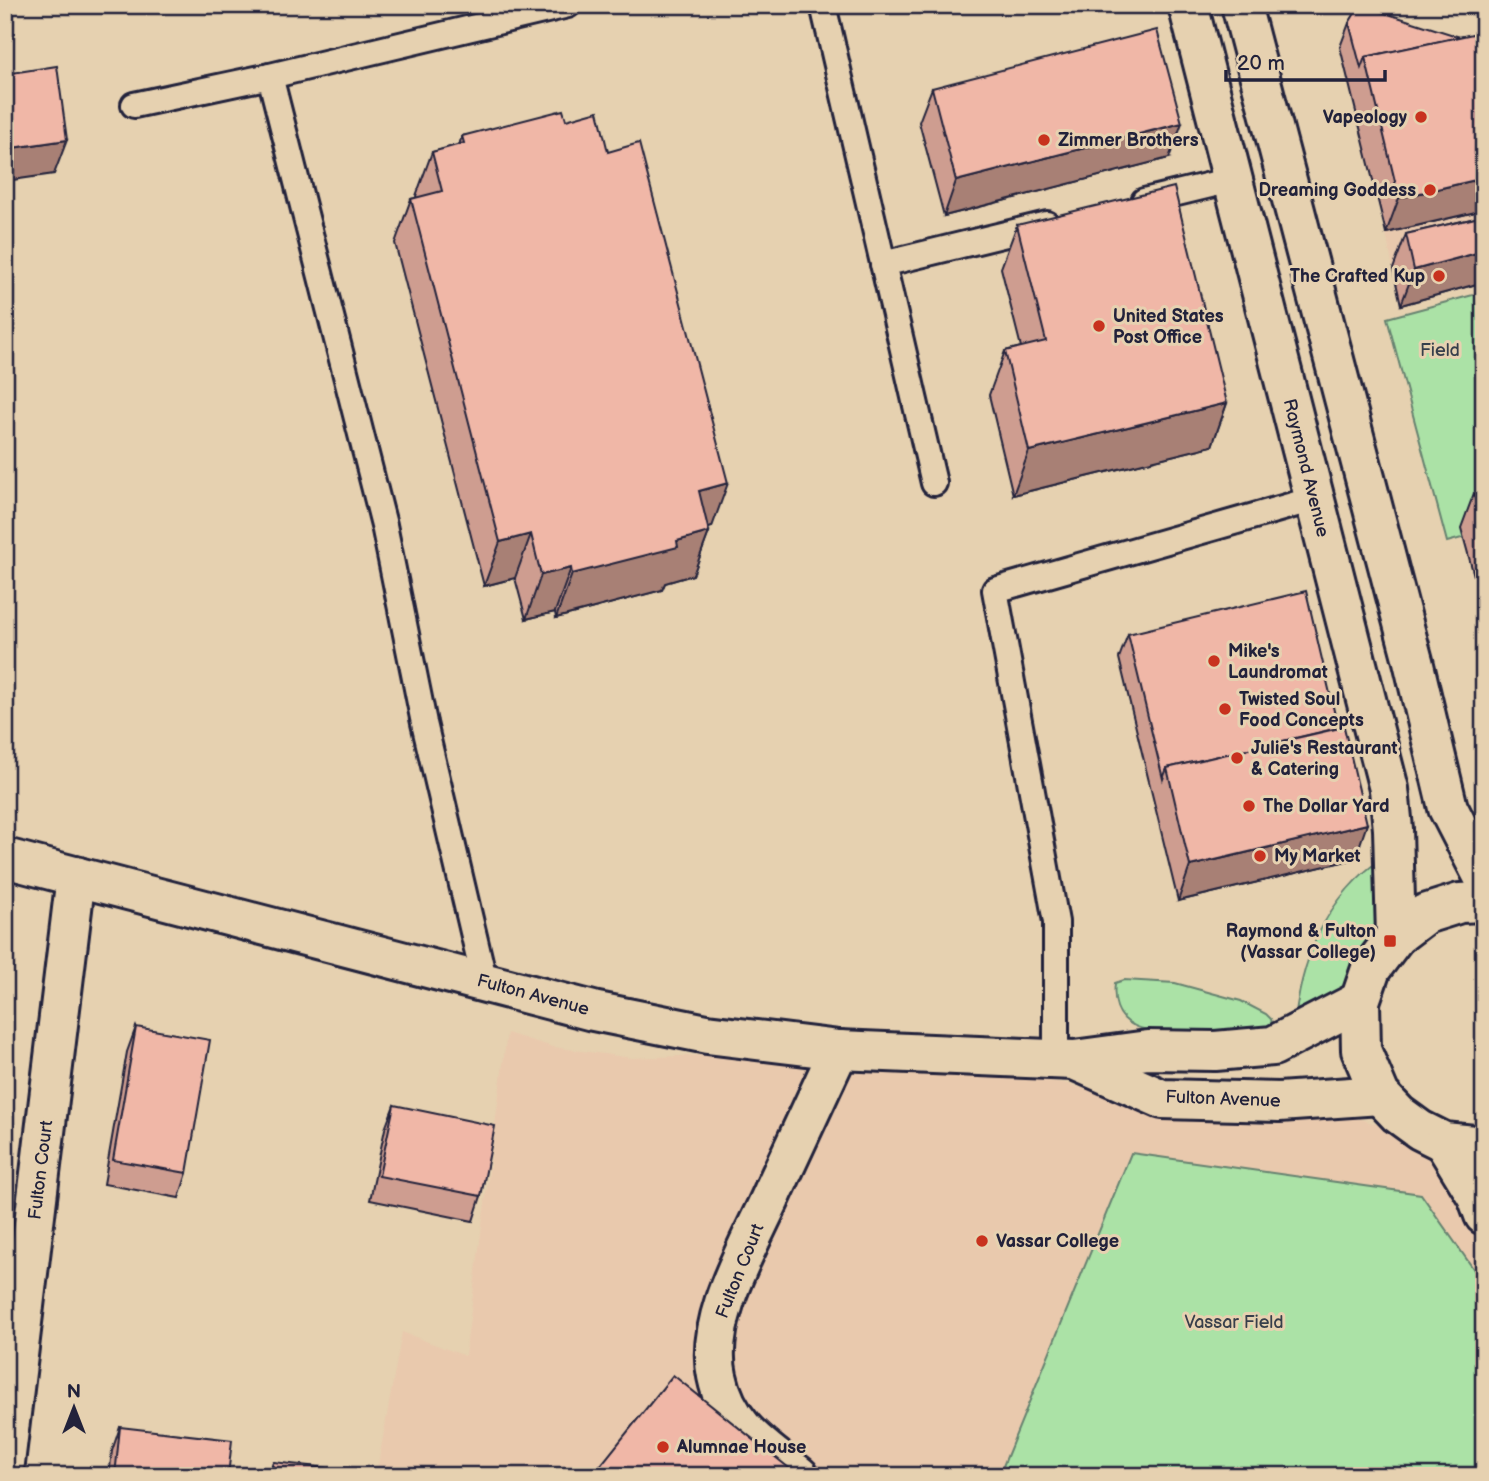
<svg xmlns="http://www.w3.org/2000/svg" width="1489" height="1481" font-family="'Balsamiq Sans',sans-serif">
	<style>
		.built { fill: #e9c9ad }
		.green { fill: #abe2a6; stroke: #668270; stroke-width: 2 }
		.lines { fill: none; stroke-linecap: round; stroke-linejoin: round }
		.service-casing { stroke: #22223b; stroke-width: 30 }
		.minor-casing { stroke: #22223b; stroke-width: 44 }
		.secondary-casing { stroke: #22223b; stroke-width: 44 }
		.service { stroke: #e6d1b0; stroke-width: 24 }
		.minor { stroke: #e6d1b0; stroke-width: 38 }
		.secondary { stroke: #e6d1b0; stroke-width: 38 }
		.wall { fill: #ce9d90; stroke: #22223b; stroke-width: 2 }
		.shaded-wall { fill: #a88075; stroke: #22223b; stroke-width: 2 }
		.building { fill: #f0b7a7; stroke: #22223b; stroke-width: 2 }
		.poi-dot { fill: #c8321e; stroke: #e6d1b0; stroke-width: 2.5 }
		.labels { text-anchor: middle; dominant-baseline: central; stroke-width: 6; stroke-linejoin: round; paint-order: stroke }
		.poi-label { font-size: 18px; font-weight: bold; fill: #22223b; stroke: #e6d1b0; text-anchor: start }
		.park-label { font-size: 18px; fill: #373f4b; stroke: #e6d1b0 }
		.street-label { font-size: 18px; fill: #22223b; stroke: #e6d1b0 }
	</style>
	<rect width="100%" height="100%" fill="#e6d1b0"/>
	<filter id="ink" filterUnits="userSpaceOnUse"><feTurbulence type="fractalNoise" baseFrequency=".0143" numOctaves="2"/><feDisplacementMap in="SourceGraphic" scale="14" xChannelSelector="R" yChannelSelector="G"/><feConvolveMatrix kernelMatrix="1 2 1 2 8 2 1 2 1" color-interpolation-filters="sRGB"/></filter>
	<g filter="url(#ink)">
		<!-- built -->
		<g class="built">
			<path d="M 1484,210 L 1484,247 L 1393,269 L 1386,233 Z"/>
			<path d="M 507,1033 L 553,1047 L 632,1058 L 810,1051 L 1064,1083 L 1165,1112 L 1329,1109 L 1400,1132 L 1484,1150 L 1484,1476 L 376,1476 L 402,1332 L 465,1356 Z"/>
		</g>
		<!-- green -->
		<g class="green">
			<path d="M 1484,292 L 1484,532 L 1447,542 L 1387,318 Z"/>
			<path d="M 1395,850 L 1367,974 L 1295,1020 C 1303,950 1332,887 1395,850 Z"/>
			<path d="M 1124,980 L 1175,983 L 1241,1001 L 1266,1014 L 1271,1019 L 1273,1027 C 1244,1030 1157,1039 1133,1025 C 1117,1017 1113,1000 1115,983 Z"/>
			<path d="M 1131,1153 L 1421,1194 L 1484,1284 L 1484,1476 L 999,1476 Z"/>
		</g>
		<g class="lines">
			<!-- service casing -->
			<g class="service-casing">
				<g id="service">
					<path d="M 823,5 L 934,483"/>
					<path d="M 270,76 L 384,525 L 424,723 L 485,983"/>
					<path d="M 134,105 L 270,76 L 568,5"/>
					<path d="M 1144,201 L 1231,180"/>
					<path d="M 883,264 L 1047,224"/>
					<path d="M 1056,1060 L 1056,922 L 995,590 L 1314,499"/>
				</g>
			</g>
			<!-- minor casing -->
			<g class="minor-casing">
				<g id="minor">
					<path d="M 5,858 L 593,1011 L 707,1034 L 839,1050 L 1074,1060 L 1148,1050 L 1215,1051 L 1273,1046 L 1360,1001"/>
					<path d="M 1074,1060 L 1162,1099 L 1279,1102 L 1380,1095"/>
					<path d="M 5,1463 L 76,876"/>
					<path d="M 799,1476 C 762,1447 727,1426 717,1376 C 704,1317 751,1243 774,1190 C 796,1143 817,1097 839,1050"/>
				</g>
			</g>
			<!-- secondary casing -->
			<g class="secondary-casing">
				<g id="secondary">
					<path d="M 1188,5 L 1389,789 L 1393,829 L 1396,936"/>
					<path d="M 1241,5 L 1413,661 L 1448,808 L 1484,878"/>
					<path d="M 1484,902 L 1460,903 L 1425,914 L 1396,936 L 1371,969 L 1360,1001 L 1361,1050 L 1380,1095 L 1398,1114 L 1420,1130 L 1444,1142 L 1484,1146"/>
					<path d="M 1444,1142 L 1477,1196 L 1484,1215"/>
				</g>
			</g>
			<!-- service -->
			<use href="#service" class="service"/>
			<!-- minor -->
			<use href="#minor" class="minor"/>
			<!-- secondary -->
			<use href="#secondary" class="secondary"/>
		</g>
		<!-- wall -->
		<g class="wall">
			<path d="M 1349,23 L 1460,37 L 1484,32 L 1484,210 L 1386,233 L 1340,47 Z"/>
			<path d="M 932,88 L 1169,158 L 944,216 L 919,122 Z"/>
			<path d="M 566,120 L 608,152 L 712,527 L 708,528 L 709,532 L 693,575 L 665,583 L 662,590 L 556,618 L 555,612 L 526,619 L 515,578 L 484,586 L 395,243 L 411,199 L 417,198 L 416,196 L 432,152 L 459,145 L 462,136 Z"/>
			<path d="M 1484,216 L 1484,282 L 1401,305 L 1393,269 L 1406,234 Z"/>
			<path d="M 1017,225 L 1227,403 L 1212,446 L 1013,495 L 989,395 L 1005,351 L 1021,347 L 1001,268 Z"/>
			<path d="M 1484,491 L 1484,581 L 1476,583 L 1461,528 L 1474,493 Z"/>
			<path d="M 1128,634 L 1355,859 L 1178,901 L 1119,658 Z"/>
			<path d="M 136,1027 L 187,1173 L 179,1198 L 104,1184 L 127,1052 Z"/>
			<path d="M 394,1105 L 481,1196 L 473,1221 L 370,1200 L 385,1129 Z"/>
			<path d="M 120,1427 L 228,1476 L 109,1476 L 112,1451 Z"/>
			<path d="M 273,1462 L 326,1476 L 269,1476 Z"/>
		</g>
		<!-- shaded-wall -->
		<g class="shaded-wall">
			<path d="M 1182,123 L 1169,158 L 944,216 L 956,181 Z"/>
			<path d="M 67,140 L 54,174 L 5,181 L 5,149 Z"/>
			<path d="M 1484,178 L 1484,210 L 1386,233 L 1399,198 Z"/>
			<path d="M 1484,251 L 1484,282 L 1401,305 L 1414,270 Z"/>
			<path d="M 1227,403 L 1212,446 L 1013,495 L 1029,451 Z"/>
			<path d="M 728,483 L 712,527 L 683,535 L 699,491 Z"/>
			<path d="M 709,532 L 693,575 L 665,583 L 662,590 L 556,618 L 572,574 L 677,541 Z"/>
			<path d="M 531,534 L 515,578 L 484,586 L 500,542 Z"/>
			<path d="M 1484,561 L 1484,581 L 1476,583 Z"/>
			<path d="M 571,568 L 555,612 L 526,619 L 541,575 Z"/>
			<path d="M 1367,824 L 1355,859 L 1178,901 L 1190,866 Z"/>
		</g>
		<!-- building -->
		<g class="building">
			<path d="M 1360,5 L 1460,37 L 1365,57 L 1361,68 L 1349,23 Z"/>
			<path d="M 1157,30 L 1182,123 L 956,181 L 932,88 Z"/>
			<path d="M 1482,32 L 1484,32 L 1484,178 L 1399,198 L 1365,57 Z"/>
			<path d="M 57,66 L 67,140 L 5,149 L 5,74 Z"/>
			<path d="M 563,110 L 566,120 L 598,111 L 608,152 L 639,143 L 728,483 L 699,491 L 709,532 L 677,541 L 678,547 L 572,574 L 571,568 L 541,575 L 531,534 L 500,542 L 411,199 L 442,191 L 432,152 L 464,143 L 462,136 Z"/>
			<path d="M 1174,187 L 1227,403 L 1029,451 L 1005,351 L 1046,341 L 1017,225 Z"/>
			<path d="M 1484,216 L 1484,251 L 1414,270 L 1406,234 Z"/>
			<path d="M 1484,491 L 1484,532 L 1474,493 Z"/>
			<path d="M 1306,591 L 1338,728 L 1167,768 L 1163,779 L 1128,634 Z"/>
			<path d="M 1344,727 L 1367,824 L 1190,866 L 1167,768 Z"/>
			<path d="M 136,1027 L 210,1040 L 187,1173 L 113,1160 Z"/>
			<path d="M 394,1105 L 495,1126 L 481,1196 L 379,1176 Z"/>
			<path d="M 673,1375 L 799,1476 L 602,1476 L 596,1471 Z"/>
			<path d="M 120,1427 L 232,1440 L 228,1476 L 115,1476 Z"/>
			<path d="M 273,1462 L 326,1468 L 326,1476 L 272,1476 Z"/>
		</g>
	</g>
	<!-- markers -->
	<g class="poi-dot">
		<circle cx="1421" cy="117" r="7"/>
		<circle cx="1044" cy="140" r="7"/>
		<circle cx="1430" cy="190" r="7"/>
		<circle cx="1439" cy="276" r="7"/>
		<circle cx="1099" cy="326" r="7"/>
		<circle cx="1214" cy="661" r="7"/>
		<circle cx="1225" cy="709" r="7"/>
		<circle cx="1237" cy="758" r="7"/>
		<circle cx="1249" cy="806" r="7"/>
		<circle cx="1260" cy="856" r="7"/>
		<rect x="1383" y="934" width="14" height="14" rx="3.5"/>
		<circle cx="982" cy="1241" r="7"/>
		<circle cx="663" cy="1447" r="7"/>
	</g>
	<g class="labels">
		<!-- poi labels -->
		<g class="poi-label">
			<text x="1407" y="117" text-anchor="end">Vapeology</text>
			<text x="1058" y="140">Zimmer Brothers</text>
			<text x="1416" y="190" text-anchor="end">Dreaming Goddess</text>
			<text x="1425" y="276" text-anchor="end">The Crafted Kup</text>
			<text x="1113" y="316">United States<tspan x="1113" dy="21">Post Office</tspan></text>
			<text x="1228" y="651">Mike's<tspan x="1228" dy="21">Laundromat</tspan></text>
			<text x="1239" y="699">Twisted Soul<tspan x="1239" dy="21">Food Concepts</tspan></text>
			<text x="1251" y="748">Julie's Restaurant<tspan x="1251" dy="21">&amp; Catering</tspan></text>
			<text x="1263" y="806">The Dollar Yard</text>
			<text x="1274" y="856">My Market</text>
			<text x="1376" y="931" text-anchor="end">Raymond &amp; Fulton<tspan x="1376" dy="21">(Vassar College)</tspan></text>
			<text x="996" y="1241">Vassar College</text>
			<text x="677" y="1447">Alumnae House</text>
		</g>
		<!-- park labels -->
		<g class="park-label">
			<text x="1440" y="350">Field</text>
			<text x="1234" y="1322">Vassar Field</text>
		</g>
		<!-- street labels -->
		<g class="street-label">
			<text transform="translate(1306 468) rotate(76)">Raymond Avenue</text>
			<text transform="translate(533 995) rotate(15)">Fulton Avenue</text>
			<text transform="translate(1223 1099) rotate(2)">Fulton Avenue</text>
			<text transform="translate(41 1170) rotate(-83)">Fulton Court</text>
			<text transform="translate(740 1271) rotate(-68)">Fulton Court</text>
		</g>
	</g>
	<!-- margin -->
	<rect width="1489" height="1481" fill="none" stroke="#e6d1b0" stroke-width="28"/>
	<rect x="14" y="14" width="1461" height="1453" fill="none" stroke="#22223b" stroke-width="2.5" filter="url(#ink)"/>
	<!-- north arrow -->
	<g transform="translate(74 1408)" stroke="#e6d1b0" stroke-width="5" paint-order="stroke">
	<path d="M0-5L12 26L0 18L-12 26Z" fill="#22223b"/>
	<text y="-10" font-size="19" font-weight="bold" text-anchor="middle" fill="#22223b">N</text>
	</g>
	<!-- scale -->
	<path d="M1226 70v10h159v-10" fill="none" stroke="#22223b" stroke-width="3.5"/>
	<text x="1237" y="70" font-size="21" fill="#22223b" stroke="#e6d1b0" stroke-width="5" paint-order="stroke">20 m</text>
</svg>
